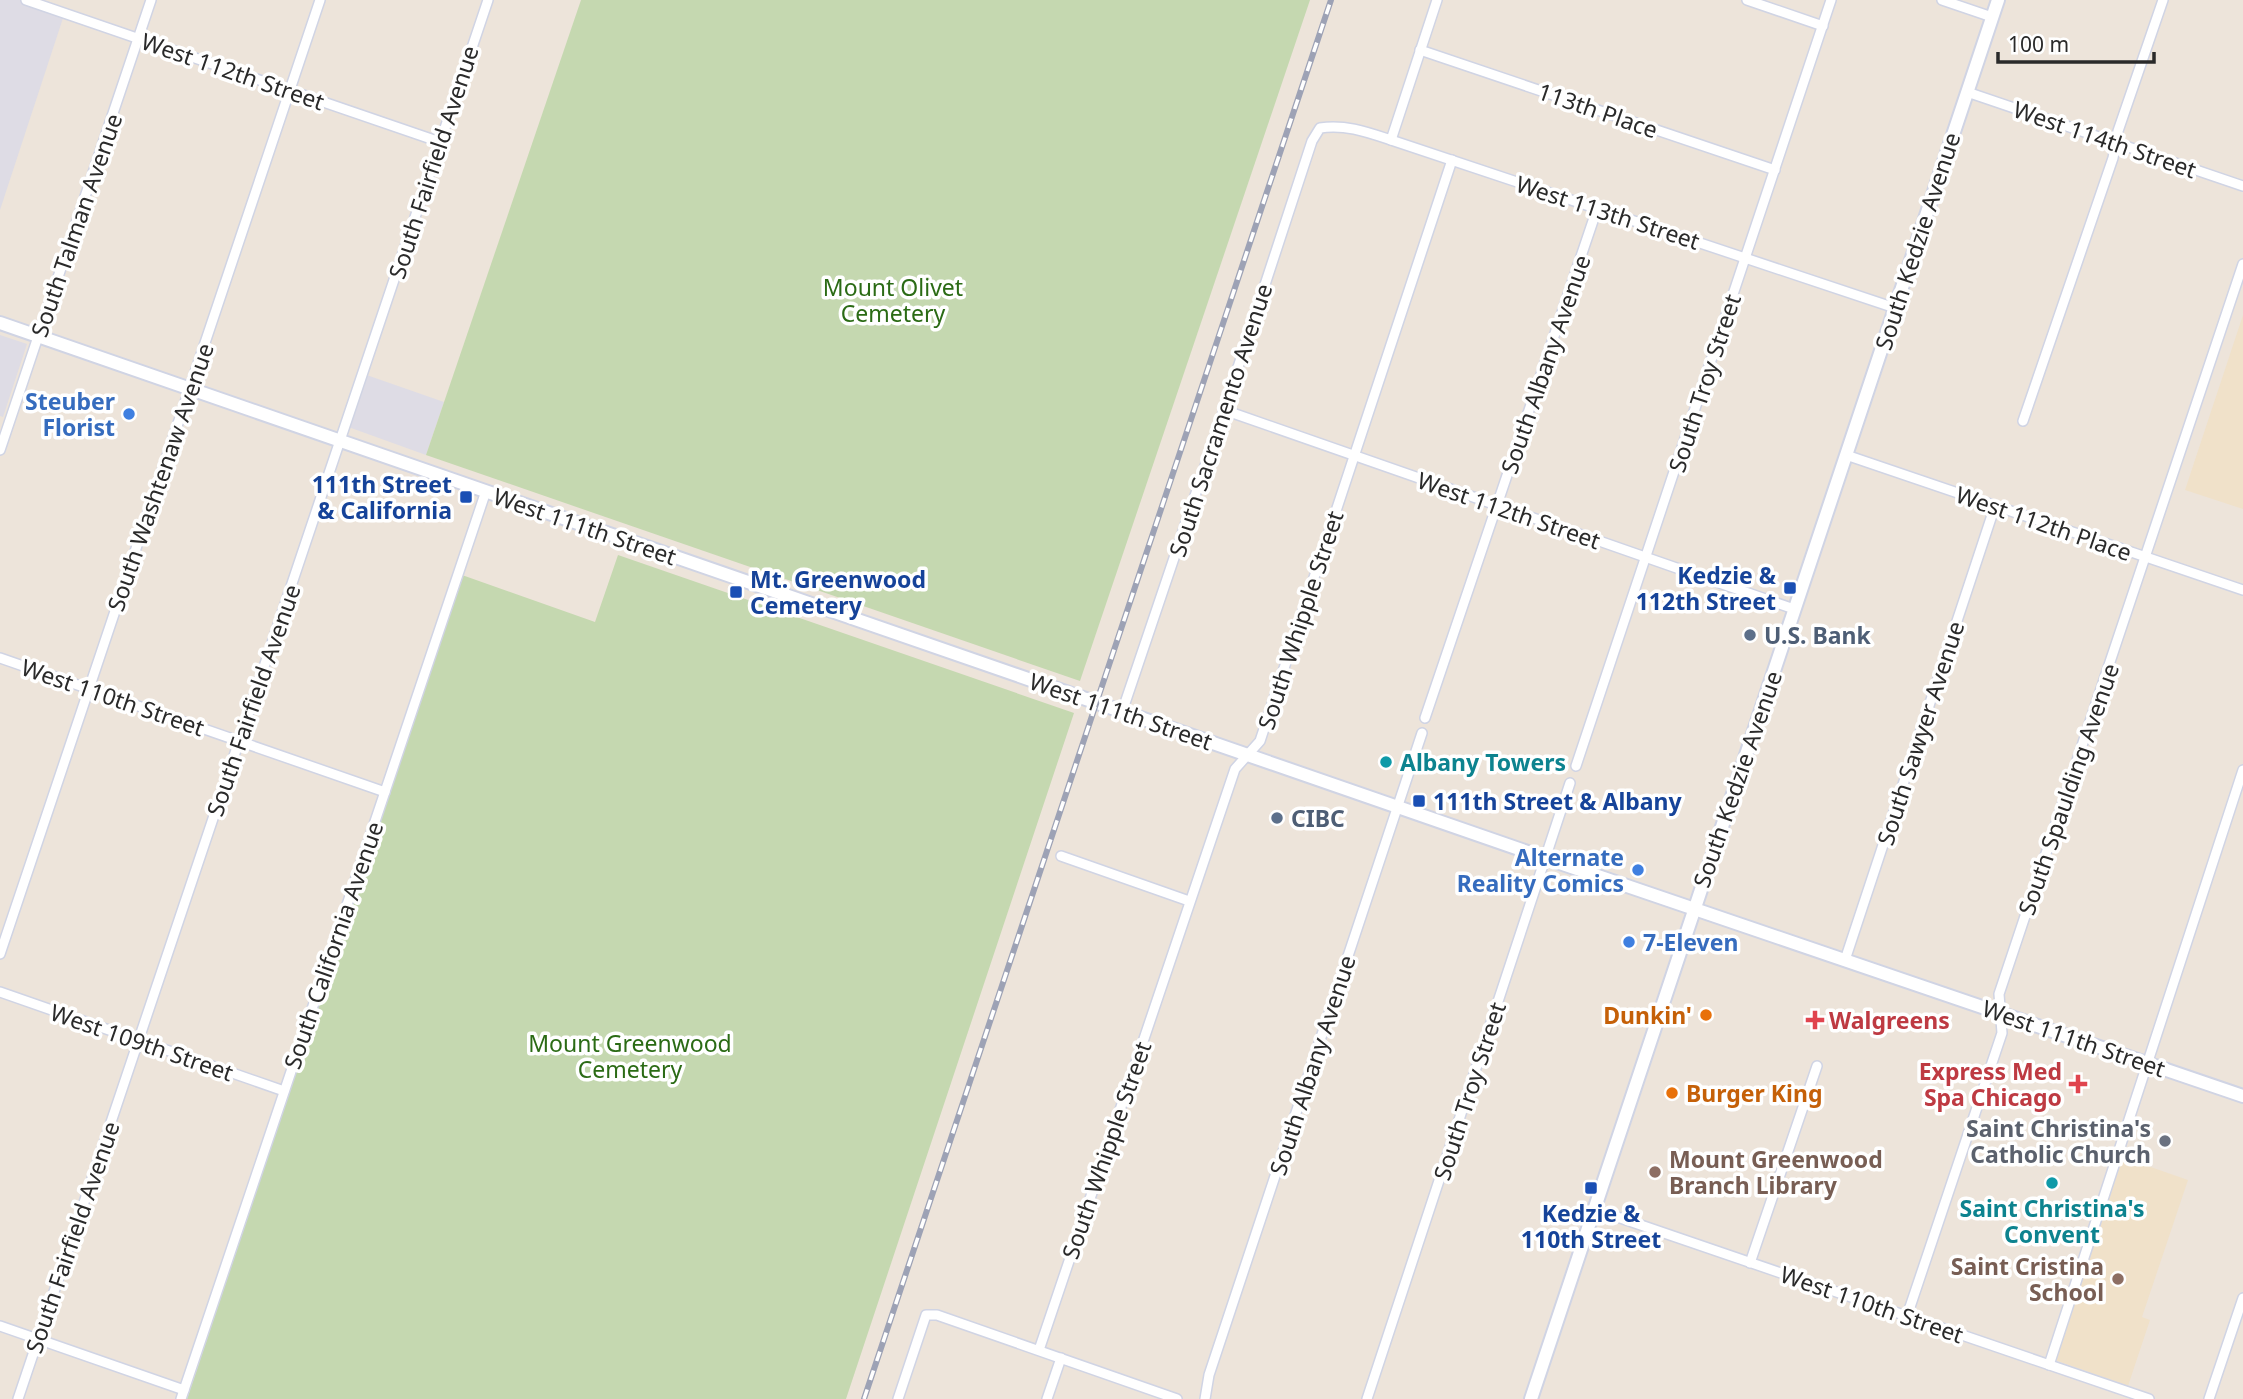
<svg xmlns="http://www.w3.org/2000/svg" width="2243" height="1399" font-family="'Noto Sans',sans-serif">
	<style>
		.industrial { fill: #dedce5 }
		.education { fill: #f0e1c9 }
		.cemetery { fill: #c5d8b0 }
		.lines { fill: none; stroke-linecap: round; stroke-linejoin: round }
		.street-casing { stroke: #d0d4e4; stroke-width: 12 }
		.secondary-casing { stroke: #d0d4e4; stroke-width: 16 }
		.street { stroke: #fff; stroke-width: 9 }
		.secondary { stroke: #fff; stroke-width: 12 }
		.rail-casing { stroke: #9da2b5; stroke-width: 6 }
		.rail { stroke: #fff; stroke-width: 3.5; stroke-dasharray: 10; stroke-linecap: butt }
		.shop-dot { fill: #3f7fe0; stroke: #fff; stroke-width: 2.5 }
		.transit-dot { fill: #1a4fb4; stroke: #fff; stroke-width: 2.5 }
		.service-dot { fill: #5c6f8a; stroke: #fff; stroke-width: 2.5 }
		.culture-dot { fill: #0f9aa8; stroke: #fff; stroke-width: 2.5 }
		.food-dot { fill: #e8710a; stroke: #fff; stroke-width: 2.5 }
		.health-dot { fill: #e0444e; stroke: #fff; stroke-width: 2.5 }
		.worship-dot { fill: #6b7280; stroke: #fff; stroke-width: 2.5 }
		.education-dot { fill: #8d6e63; stroke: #fff; stroke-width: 2.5 }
		.labels { text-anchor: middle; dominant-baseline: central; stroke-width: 7; stroke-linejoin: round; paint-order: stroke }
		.street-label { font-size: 23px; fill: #2a2a2a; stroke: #fff }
		.park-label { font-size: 23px; fill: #2b6b15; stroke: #fff }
		.shop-label { font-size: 23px; font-weight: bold; fill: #366cbe; stroke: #fff; text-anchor: end }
		.transit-label { font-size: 23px; font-weight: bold; fill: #164399; stroke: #fff; text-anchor: end }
		.service-label { font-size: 23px; font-weight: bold; fill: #4e5e75; stroke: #fff; text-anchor: start }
		.culture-label { font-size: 23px; font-weight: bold; fill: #0d838f; stroke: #fff; text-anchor: start }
		.food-label { font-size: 23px; font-weight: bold; fill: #c56008; stroke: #fff; text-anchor: end }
		.health-label { font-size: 23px; font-weight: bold; fill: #be3a42; stroke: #fff; text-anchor: start }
		.worship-label { font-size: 23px; font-weight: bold; fill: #5b616d; stroke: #fff; text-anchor: end }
		.education-label { font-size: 23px; font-weight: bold; fill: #785e54; stroke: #fff; text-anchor: start }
	</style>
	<rect width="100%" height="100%" fill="#ede4da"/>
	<!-- industrial -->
	<g class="industrial">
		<path d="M 0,0 L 30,0 L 65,12 L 0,210 Z"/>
		<path d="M 0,335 L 27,344 L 3,417 L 0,416 Z"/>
		<path d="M 358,372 L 444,402 L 426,455 L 340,424 Z"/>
	</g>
	<!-- education -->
	<g class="education">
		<path d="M 2243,315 L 2243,509 L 2185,490 Z"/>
		<path d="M 2122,1157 L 2188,1180 L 2142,1317 L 2150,1320 L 2128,1386 L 2055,1360 Z"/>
	</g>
	<!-- cemetery -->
	<g class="cemetery">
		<path d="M 581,0 L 1310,0 L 1080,681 L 426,455 Z"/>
		<path d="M 618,555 L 1074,713 L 846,1399 L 187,1399 L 462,575 L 595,622 Z"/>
	</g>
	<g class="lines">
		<!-- street casing -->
		<g class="street-casing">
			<g id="street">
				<path d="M 26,0 L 440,142"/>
				<path d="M 1747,0 L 1823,26"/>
				<path d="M 1942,0 L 1992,17"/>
				<path d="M 1420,50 L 1775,170"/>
				<path d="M 1967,92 L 2243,186"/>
				<path d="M 1391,140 L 1437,0"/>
				<path d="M 1224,410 L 1794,609"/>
				<path d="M 2023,421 L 2113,158 L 2118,131 L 2163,0"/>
				<path d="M 0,450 L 151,0"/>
				<path d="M 1846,455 L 2243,590"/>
				<path d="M 0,658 L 385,792"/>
				<path d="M 1122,712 L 1224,410 L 1312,141 L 1320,128 C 1345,124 1367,132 1391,140 L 1895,308"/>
				<path d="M 1425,718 L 1597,209"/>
				<path d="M 1576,766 L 1831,0"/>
				<path d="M 1061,856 L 1189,901"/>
				<path d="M 0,954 L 320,0"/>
				<path d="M 1845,960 L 1995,506"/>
				<path d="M 0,992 L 284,1091"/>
				<path d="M 1594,1209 L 2149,1399"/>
				<path d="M 1750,1263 L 1817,1066"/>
				<path d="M 1907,1316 L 2002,1033 L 1999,994 L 2243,264"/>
				<path d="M 0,1326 L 184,1390"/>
				<path d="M 1039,1350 L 1235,769 L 1260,741 L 1452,160"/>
				<path d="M 2049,1365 L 2243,770"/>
				<path d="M 18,1399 L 488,0"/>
				<path d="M 181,1399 L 486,491"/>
				<path d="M 898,1399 L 926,1315 L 937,1315 L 1177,1399"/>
				<path d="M 1047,1399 L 1061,1358"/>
				<path d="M 1205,1399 L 1209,1375 L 1422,733"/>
				<path d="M 1367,1399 L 1570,783"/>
				<path d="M 2209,1399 L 2243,1298"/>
			</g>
		</g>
		<!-- secondary casing -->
		<g class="secondary-casing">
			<g id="secondary">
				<path d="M 0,323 L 1545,858 L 2243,1096"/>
				<path d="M 1531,1399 L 1998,0"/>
			</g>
		</g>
		<!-- street -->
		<use href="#street" class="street"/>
		<!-- secondary -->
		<use href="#secondary" class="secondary"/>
		<!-- rail casing -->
		<g class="rail-casing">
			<path id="rail" d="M 864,1399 L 1331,0"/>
		</g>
		<!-- rail -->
		<use href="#rail" class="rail"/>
	</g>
	<!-- markers -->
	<g class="shop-dot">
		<circle cx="129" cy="414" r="7"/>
		<circle cx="1638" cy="870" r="7"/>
		<circle cx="1629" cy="942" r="7"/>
	</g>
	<g class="transit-dot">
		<rect x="459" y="490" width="14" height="14" rx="3.5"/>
		<rect x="1783" y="581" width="14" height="14" rx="3.5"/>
		<rect x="729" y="585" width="14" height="14" rx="3.5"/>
		<rect x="1412" y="794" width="14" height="14" rx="3.5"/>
		<rect x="1584" y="1181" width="14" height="14" rx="3.5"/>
	</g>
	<g class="service-dot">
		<circle cx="1750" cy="635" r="7"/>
		<circle cx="1277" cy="818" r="7"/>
	</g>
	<g class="culture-dot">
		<circle cx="1386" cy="762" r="7"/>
		<circle cx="2052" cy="1183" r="7"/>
	</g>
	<g class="food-dot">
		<circle cx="1706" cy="1015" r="7"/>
		<circle cx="1672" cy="1093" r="7"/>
	</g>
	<g class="health-dot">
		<path d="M1811.5 1009.5h7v7h7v7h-7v7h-7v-7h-7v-7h7z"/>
		<path d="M2074.5 1073.5h7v7h7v7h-7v7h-7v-7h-7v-7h7z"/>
	</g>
	<circle class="worship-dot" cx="2165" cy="1141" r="7"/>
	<g class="education-dot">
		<circle cx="1655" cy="1172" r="7"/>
		<circle cx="2118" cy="1279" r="7"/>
	</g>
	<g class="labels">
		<!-- street labels -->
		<g class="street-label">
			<text transform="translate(233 71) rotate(19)">West 112th Street</text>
			<text transform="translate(1598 110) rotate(19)">113th Place</text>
			<text transform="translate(2105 139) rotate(19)">West 114th Street</text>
			<text transform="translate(433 162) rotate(-72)">South Fairfield Avenue</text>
			<text transform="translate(1608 212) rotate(18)">West 113th Street</text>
			<text transform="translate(76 225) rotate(-71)">South Talman Avenue</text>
			<text transform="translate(1917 241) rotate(-72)">South Kedzie Avenue</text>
			<text transform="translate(1545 364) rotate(-71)">South Albany Avenue</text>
			<text transform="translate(1704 383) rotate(-72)">South Troy Street</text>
			<text transform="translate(1220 420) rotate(-72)">South Sacramento Avenue</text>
			<text transform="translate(160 477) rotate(-71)">South Washtenaw Avenue</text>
			<text transform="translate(1509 510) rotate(19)">West 112th Street</text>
			<text transform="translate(2044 523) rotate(19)">West 112th Place</text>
			<text transform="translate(585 526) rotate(19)">West 111th Street</text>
			<text transform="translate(1300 620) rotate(-72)">South Whipple Street</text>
			<text transform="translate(113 697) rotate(19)">West 110th Street</text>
			<text transform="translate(253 700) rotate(-71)">South Fairfield Avenue</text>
			<text transform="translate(1121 711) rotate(19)">West 111th Street</text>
			<text transform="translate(1920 733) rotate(-72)">South Sawyer Avenue</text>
			<text transform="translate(1737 779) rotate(-71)">South Kedzie Avenue</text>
			<text transform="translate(2068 789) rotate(-71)">South Spaulding Avenue</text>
			<text transform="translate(333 945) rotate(-71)">South California Avenue</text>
			<text transform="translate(2074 1038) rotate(19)">West 111th Street</text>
			<text transform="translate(142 1042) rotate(19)">West 109th Street</text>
			<text transform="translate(1312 1065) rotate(-72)">South Albany Avenue</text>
			<text transform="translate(1469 1091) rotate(-72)">South Troy Street</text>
			<text transform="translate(1106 1150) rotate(-71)">South Whipple Street</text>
			<text transform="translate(72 1237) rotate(-71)">South Fairfield Avenue</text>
			<text transform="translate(1872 1304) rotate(19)">West 110th Street</text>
		</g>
		<!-- park labels -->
		<g class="park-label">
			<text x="893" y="287">Mount Olivet<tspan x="893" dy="26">Cemetery</tspan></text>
			<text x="630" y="1043">Mount Greenwood<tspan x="630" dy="26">Cemetery</tspan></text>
		</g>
		<!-- shop labels -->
		<g class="shop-label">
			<text x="115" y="401">Steuber<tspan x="115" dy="26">Florist</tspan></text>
			<text x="1624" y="857">Alternate<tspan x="1624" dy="26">Reality Comics</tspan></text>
			<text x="1643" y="942" text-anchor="start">7-Eleven</text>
		</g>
		<!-- transit labels -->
		<g class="transit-label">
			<text x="452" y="484">111th Street<tspan x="452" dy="26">&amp; California</tspan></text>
			<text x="1776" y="575">Kedzie &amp;<tspan x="1776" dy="26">112th Street</tspan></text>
			<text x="750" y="579" text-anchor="start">Mt. Greenwood<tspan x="750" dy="26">Cemetery</tspan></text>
			<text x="1433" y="801" text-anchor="start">111th Street &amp; Albany</text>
			<text x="1591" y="1213" text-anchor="middle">Kedzie &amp;<tspan x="1591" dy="26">110th Street</tspan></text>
		</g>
		<!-- service labels -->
		<g class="service-label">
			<text x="1764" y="635">U.S. Bank</text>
			<text x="1291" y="818">CIBC</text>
		</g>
		<!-- culture labels -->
		<g class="culture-label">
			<text x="1400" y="762">Albany Towers</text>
			<text x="2052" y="1208" text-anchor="middle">Saint Christina's<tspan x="2052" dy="26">Convent</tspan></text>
		</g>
		<!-- food labels -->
		<g class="food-label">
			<text x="1692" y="1015">Dunkin'</text>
			<text x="1686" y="1093" text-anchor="start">Burger King</text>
		</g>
		<!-- health labels -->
		<g class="health-label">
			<text x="1829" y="1020">Walgreens</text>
			<text x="2062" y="1071" text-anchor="end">Express Med<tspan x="2062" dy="26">Spa Chicago</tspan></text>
		</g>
		<!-- worship labels -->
		<g class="worship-label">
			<text x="2151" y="1128">Saint Christina's<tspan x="2151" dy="26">Catholic Church</tspan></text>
		</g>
		<!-- education labels -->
		<g class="education-label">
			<text x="1669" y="1159">Mount Greenwood<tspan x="1669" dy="26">Branch Library</tspan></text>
			<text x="2104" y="1266" text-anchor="end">Saint Cristina<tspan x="2104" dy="26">School</tspan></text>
		</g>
	</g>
	<!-- scale -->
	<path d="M1998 52v10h156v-10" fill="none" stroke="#2a2a2a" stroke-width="3.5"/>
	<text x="2008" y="52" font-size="21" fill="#2a2a2a" stroke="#ffffff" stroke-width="5" paint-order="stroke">100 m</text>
</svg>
